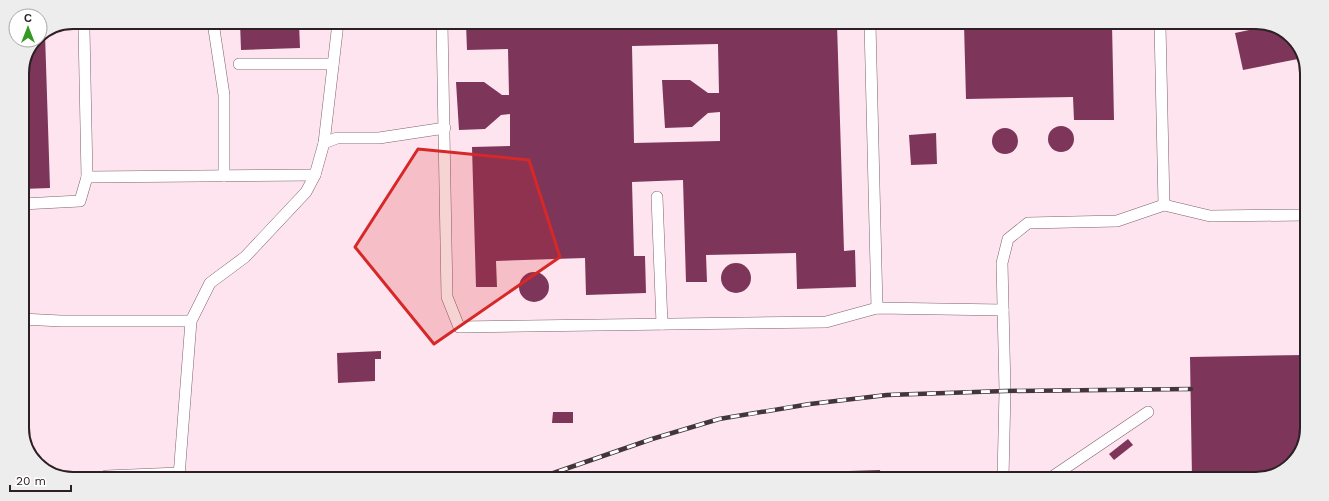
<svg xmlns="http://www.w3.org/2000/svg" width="1329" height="501" font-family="'Work Sans',sans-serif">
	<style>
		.built { fill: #fee4ef }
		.building { fill: #7d355a; fill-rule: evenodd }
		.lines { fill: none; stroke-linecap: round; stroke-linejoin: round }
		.service-casing { stroke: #7f626e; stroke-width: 12 }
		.service { stroke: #fff; stroke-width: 11 }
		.rail-casing { stroke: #42363b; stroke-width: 4.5 }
		.rail { stroke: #fff; stroke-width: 3; stroke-dasharray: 9; stroke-linecap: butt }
		.marked { fill: #d62828; fill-opacity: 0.2; stroke: #d62828; stroke-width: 3; stroke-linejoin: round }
		.rim { fill: none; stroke: #2c2025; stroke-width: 2 }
	</style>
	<rect width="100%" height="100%" fill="#fff1f7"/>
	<!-- built -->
	<path class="built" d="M 73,22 L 1272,25 L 1297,42 L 1307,70 L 1304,444 L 1284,470 L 1256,479 L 57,476 L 32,459 L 22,431 L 22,70 L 36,40 L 40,40 L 40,36 Z"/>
	<!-- building -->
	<g class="building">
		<path d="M 240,22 L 299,23 L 300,48 L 241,50 Z"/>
		<path d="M 466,23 L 837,24 L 844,251 L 855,250 L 856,287 L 797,289 L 796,253 L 706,255 L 707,282 L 686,282 L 683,180 L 632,182 L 634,256 L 645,256 L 646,293 L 586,295 L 585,258 L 496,261 L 497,287 L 476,287 L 472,147 L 510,146 L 510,114 L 501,115 L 485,129 L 459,130 L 456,82 L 484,82 L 502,95 L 509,95 L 508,49 L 467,50 ZM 718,44 L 719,93 L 708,93 L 690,80 L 662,80 L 665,128 L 692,127 L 708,113 L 720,112 L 720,141 L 634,143 L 632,46 Z"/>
		<path d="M 964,24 L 1112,24 L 1114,120 L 1074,120 L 1073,97 L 966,99 Z"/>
		<path d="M 1273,25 L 1297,42 L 1303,58 L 1243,70 L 1235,33 Z"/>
		<path d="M 45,34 L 50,188 L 22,189 L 22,70 L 36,40 L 40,40 L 40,36 Z"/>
		<circle cx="1061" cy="139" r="13"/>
		<circle cx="1005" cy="141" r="13"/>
		<path d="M 936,133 L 937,164 L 911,165 L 909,135 Z"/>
		<circle cx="736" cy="278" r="15"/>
		<circle cx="534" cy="287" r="15"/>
		<path d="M 381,351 L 381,359 L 375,359 L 375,381 L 338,383 L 337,353 Z"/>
		<path d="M 1305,355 L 1304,444 L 1284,470 L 1256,479 L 1192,479 L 1190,357 Z"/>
		<path d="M 553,412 L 573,412 L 573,423 L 552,423 Z"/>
		<path d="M 1128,439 L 1133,445 L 1114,460 L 1109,454 Z"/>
		<path d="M 880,470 L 881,478 L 817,478 L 817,472 Z"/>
	</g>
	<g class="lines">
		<!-- service casing -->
		<g class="service-casing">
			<g id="service">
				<path d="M 442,23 L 447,297 L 459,327 L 826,322 L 877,308 L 1003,310"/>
				<path d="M 870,24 L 877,308"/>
				<path d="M 1160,25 L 1164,205"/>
				<path d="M 84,29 L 87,177 L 315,175"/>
				<path d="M 214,29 L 224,95 L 224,176"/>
				<path d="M 239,64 L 333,64"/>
				<path d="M 324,143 L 337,138 L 379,138 L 445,128"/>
				<path d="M 657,197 L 662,324"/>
				<path d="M 22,204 L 80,201 L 87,177"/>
				<path d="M 22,319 L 61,321 L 191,321"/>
				<path d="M 106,476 L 179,473"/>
				<path d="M 179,476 L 191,321 L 210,283 L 245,257 L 306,192 L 315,175 L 324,143 L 338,23"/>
				<path d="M 1003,478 L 1005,391 L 1002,263 L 1008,239 L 1028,223 L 1117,221 L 1164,205 L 1210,216 L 1306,215"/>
				<path d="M 1049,479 L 1148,412"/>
			</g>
		</g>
		<!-- service -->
		<use href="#service" class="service"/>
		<!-- rail casing -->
		<g class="rail-casing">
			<path id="rail" d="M 542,477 L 652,439 L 719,419 L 810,404 L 887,395 L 1005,391 L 1191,389"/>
		</g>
		<!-- rail -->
		<use href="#rail" class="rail"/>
	</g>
	<!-- marked area -->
	<path class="marked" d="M 418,149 L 529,160 L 560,257 L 434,344 L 355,247 Z"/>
	<!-- crop -->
	<path d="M0 0H1329V501H0ZM73 29H1256A44 44 0 0 1 1300 73V428A44 44 0 0 1 1256 472H73A44 44 0 0 1 29 428V73A44 44 0 0 1 73 29Z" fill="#eeedee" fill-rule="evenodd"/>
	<path class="rim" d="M73 29H1256A44 44 0 0 1 1300 73V428A44 44 0 0 1 1256 472H73A44 44 0 0 1 29 428V73A44 44 0 0 1 73 29Z"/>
	<!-- north arrow -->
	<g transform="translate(28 28)"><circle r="19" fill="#ffffff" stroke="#aba6a8"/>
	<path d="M0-3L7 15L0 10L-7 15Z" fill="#339920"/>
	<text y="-6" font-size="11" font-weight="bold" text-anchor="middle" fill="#2c2025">С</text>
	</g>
	<!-- scale -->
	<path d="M10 485v6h61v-6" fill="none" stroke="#2c2025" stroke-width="2"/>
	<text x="16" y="485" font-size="12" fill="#2c2025" stroke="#ffffff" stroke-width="3" paint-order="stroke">20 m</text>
</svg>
